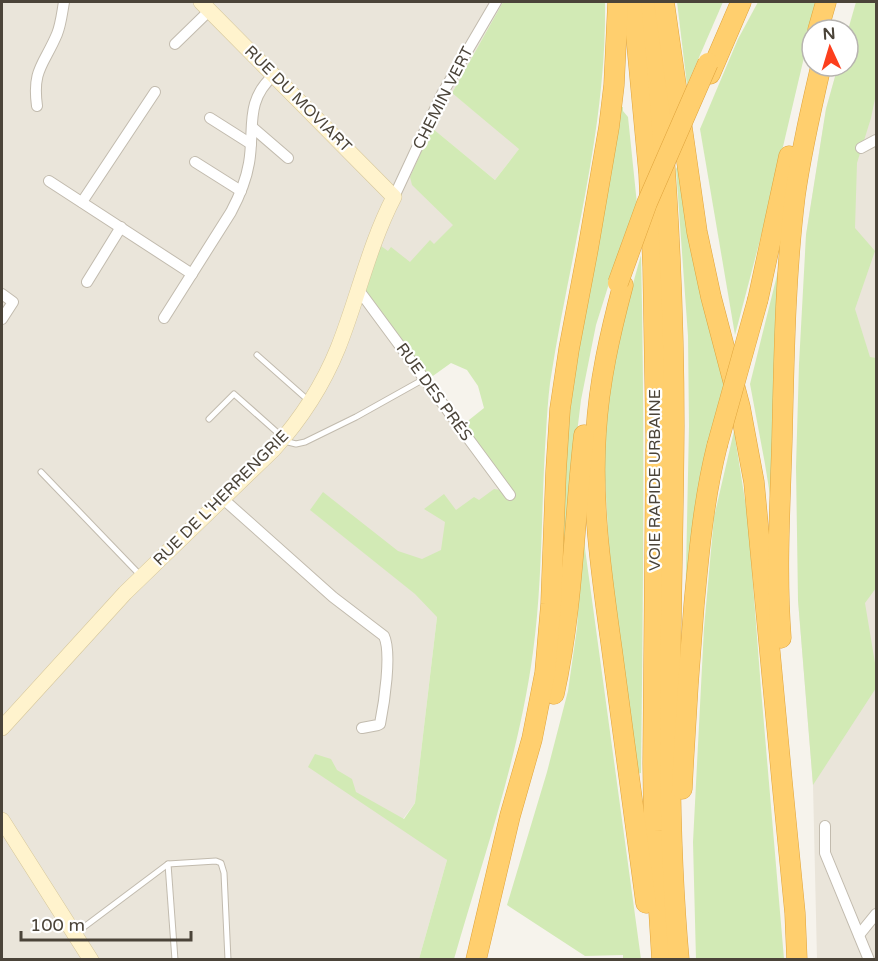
<svg xmlns="http://www.w3.org/2000/svg" width="878" height="961" font-family="'Varela Round',sans-serif">
	<style>
		.residential { fill: #eae5da }
		.green { fill: #d2eab5 }
		.lines { fill: none; stroke-linecap: round; stroke-linejoin: round }
		.lane-casing { stroke: #c2bbae; stroke-width: 7 }
		.street-casing { stroke: #c2bbae; stroke-width: 12 }
		.secondary-casing { stroke: #d6c79b; stroke-width: 16 }
		.highway-casing { stroke: #e0a43c; stroke-width: 21 }
		.lane { stroke: #fff; stroke-width: 5 }
		.street { stroke: #fff; stroke-width: 10 }
		.secondary { stroke: #fff3cd; stroke-width: 15 }
		.highway { stroke: #ffcf6e; stroke-width: 20 }
		.highway-bridge-casing { stroke: #e0a43c; stroke-width: 21; stroke-linecap: butt }
		.highway-bridge { stroke: #ffcf6e; stroke-width: 20 }
		.labels { text-anchor: middle; dominant-baseline: central; stroke-width: 4.5; stroke-linejoin: round; paint-order: stroke }
		.street-label { font-size: 16px; fill: #4b4439; stroke: #fff }
	</style>
	<rect width="100%" height="100%" fill="#f6f3ec"/>
	<!-- residential -->
	<g class="residential">
		<path d="M 2,2 L 503,2 L 452,93 L 520,148 L 495,180 L 433,129 L 458,225 L 410,271 L 364,288 L 506,481 L 437,617 L 415,803 L 403,819 L 447,860 L 419,959 L 2,960 Z"/>
		<path d="M 876,2 L 876,959 L 817,960 L 813,785 L 798,600 L 806,235 L 826,109 L 838,66 L 848,66 Z"/>
	</g>
	<!-- green -->
	<g class="green">
		<path d="M 503,2 L 605,2 C 607,131 569,257 550,383 C 548,399 547,416 546,432 C 541,505 543,579 533,652 C 519,757 483,858 454,959 L 419,959 L 447,860 L 308,767 L 315,754 L 331,759 L 337,770 L 352,779 L 356,792 L 404,819 L 415,803 L 437,617 L 415,594 L 310,510 L 323,492 L 398,551 L 422,559 L 441,550 L 445,522 L 424,509 L 444,494 L 456,510 L 474,497 L 479,500 L 494,489 L 501,490 L 464,424 L 484,408 L 478,386 L 467,370 L 451,363 L 430,378 L 364,288 L 381,246 L 388,251 L 391,247 L 410,262 L 430,240 L 434,244 L 453,225 L 412,185 L 410,177 L 432,128 L 495,180 L 519,149 L 452,93 Z"/>
		<path d="M 677,2 L 723,2 L 687,85 Z"/>
		<path d="M 758,2 L 817,2 L 770,202 L 735,335 L 700,129 L 738,39 Z"/>
		<path d="M 856,2 L 876,2 L 876,94 L 871,118 L 857,163 L 855,228 L 875,251 L 855,309 L 870,357 L 876,358 L 876,588 L 865,603 L 876,669 L 876,688 L 813,785 L 798,600 L 796,467 L 799,364 L 806,235 L 826,109 L 838,66 L 848,66 L 848,30 Z"/>
		<path d="M 619,106 L 623,107 L 623,111 L 628,117 L 637,204 L 623,239 L 596,325 L 581,400 L 568,507 L 565,554 L 561,555 L 564,464 L 572,376 Z"/>
		<path d="M 679,163 L 727,385 L 685,619 L 689,426 L 688,336 L 676,169 Z"/>
		<path d="M 783,251 L 774,520 L 765,464 L 750,384 Z"/>
		<path d="M 641,255 C 645,428 643,601 641,773 L 636,774 L 618,638 L 609,548 L 605,480 L 605,433 L 610,377 L 624,316 Z"/>
		<path d="M 734,431 L 748,519 L 761,689 L 784,959 L 696,960 L 693,842 L 704,628 L 714,517 Z"/>
		<path d="M 583,534 L 641,959 L 623,959 L 623,955 L 585,956 L 507,905 L 547,772 L 568,691 L 577,628 Z"/>
	</g>
	<g class="lines">
		<!-- lane casing -->
		<g class="lane-casing">
			<g id="lane">
				<path d="M 257,355 L 309,401"/>
				<path d="M 209,419 L 234,394 L 288,442 L 296,444 L 305,442 L 356,417 L 424,379"/>
				<path d="M 41,472 L 141,576"/>
				<path d="M 168,864 L 175,960"/>
				<path d="M 76,933 L 168,864 L 216,861 L 221,863 L 224,873 L 228,960"/>
			</g>
		</g>
		<!-- street casing -->
		<g class="street-casing">
			<g id="street">
				<path d="M 175,44 L 210,10"/>
				<path d="M 37,106 C 32,69 44,65 57,34 C 61,24 62,13 64,2"/>
				<path d="M 210,118 L 251,144"/>
				<path d="M 252,127 L 288,158"/>
				<path d="M 861,148 L 876,140"/>
				<path d="M 195,162 L 241,191"/>
				<path d="M 49,181 L 192,274"/>
				<path d="M 394,197 L 442,94 L 496,2"/>
				<path d="M 82,202 L 155,92"/>
				<path d="M 87,282 L 121,227"/>
				<path d="M 358,289 L 510,495"/>
				<path d="M 2,294 L 13,302 L 2,319"/>
				<path d="M 164,318 L 231,212 C 239,197 246,181 249,163 C 255,129 244,101 274,75"/>
				<path d="M 222,498 L 333,597 L 384,636 C 392,653 384,704 380,724 L 378,725 L 362,728"/>
				<path d="M 825,826 L 825,853 L 869,960"/>
				<path d="M 859,935 L 876,914"/>
			</g>
		</g>
		<!-- secondary casing -->
		<g class="secondary-casing">
			<g id="secondary">
				<path d="M 2,728 L 125,593 L 274,449 C 301,419 323,385 338,348 C 358,298 369,245 394,197 L 201,2"/>
				<path d="M 2,820 L 91,960"/>
			</g>
		</g>
		<!-- highway casing -->
		<g class="highway-casing">
			<g id="highway">
				<path d="M 633,2 L 649,174 L 653,267 L 656,437 L 653,763 L 654,831 L 662,960"/>
				<path d="M 651,2 C 665,142 674,284 674,425 C 673,603 663,782 679,960"/>
				<path d="M 664,2 L 697,232 L 711,297 L 740,407 L 754,482 L 782,781 L 795,913 L 797,960"/>
				<path d="M 818,30 L 826,2"/>
				<path d="M 710,74 L 741,2"/>
				<path d="M 623,285 C 610,334 599,382 596,433 C 591,505 602,578 612,650 C 623,735 635,819 646,903"/>
				<path d="M 758,299 L 789,156"/>
				<path d="M 781,638 C 776,573 780,506 782,441 C 784,359 785,277 795,196 C 801,152 811,109 821,66"/>
				<path d="M 554,694 C 573,609 574,521 584,435"/>
				<path d="M 682,789 C 685,727 689,666 694,605 C 699,551 704,498 717,446"/>
				<path d="M 476,960 L 510,816 L 532,739 L 545,673 L 551,604 L 556,471 L 560,409 L 569,349 L 588,249 L 609,127 L 614,85 L 618,2"/>
			</g>
		</g>
		<!-- lane -->
		<use href="#lane" class="lane"/>
		<!-- street -->
		<use href="#street" class="street"/>
		<!-- secondary -->
		<use href="#secondary" class="secondary"/>
		<!-- highway -->
		<use href="#highway" class="highway"/>
		<!-- highway-bridge casing -->
		<g class="highway-bridge-casing">
			<g id="highway-bridge">
				<path d="M 618,283 L 647,203 L 708,63"/>
				<path d="M 717,446 L 758,299"/>
			</g>
		</g>
		<!-- highway-bridge -->
		<use href="#highway-bridge" class="highway-bridge"/>
	</g>
	<g class="labels">
		<!-- street labels -->
		<g class="street-label">
			<text transform="translate(443 98) rotate(-63)">CHEMIN VERT</text>
			<text transform="translate(298 99) rotate(45)">RUE DU MOVIART</text>
			<text transform="translate(434 392) rotate(54)">RUE DES PRÉS</text>
			<text transform="translate(655 480) rotate(-90)">VOIE RAPIDE URBAINE</text>
			<text transform="translate(221 498) rotate(-45)">RUE DE L'HERRENGRIE</text>
		</g>
	</g>
	<!-- border -->
	<rect width="878" height="961" fill="none" stroke="#4b4439" stroke-width="6"/>
	<!-- north arrow -->
	<g transform="translate(830 48) rotate(356)"><circle r="28" fill="#ffffff" stroke="#b7b4b0" stroke-width="1.5"/>
	<path d="M0-4.5L10 22L0 15L-10 22Z" fill="#fc3f1d"/>
	<text y="-9" font-size="16" font-weight="bold" text-anchor="middle" fill="#4b4439">N</text>
	</g>
	<!-- scale -->
	<path d="M21 931v9h170v-9" fill="none" stroke="#4b4439" stroke-width="3"/>
	<text x="30" y="931" font-size="18" fill="#4b4439" stroke="#ffffff" stroke-width="4.5" paint-order="stroke">100 m</text>
</svg>
